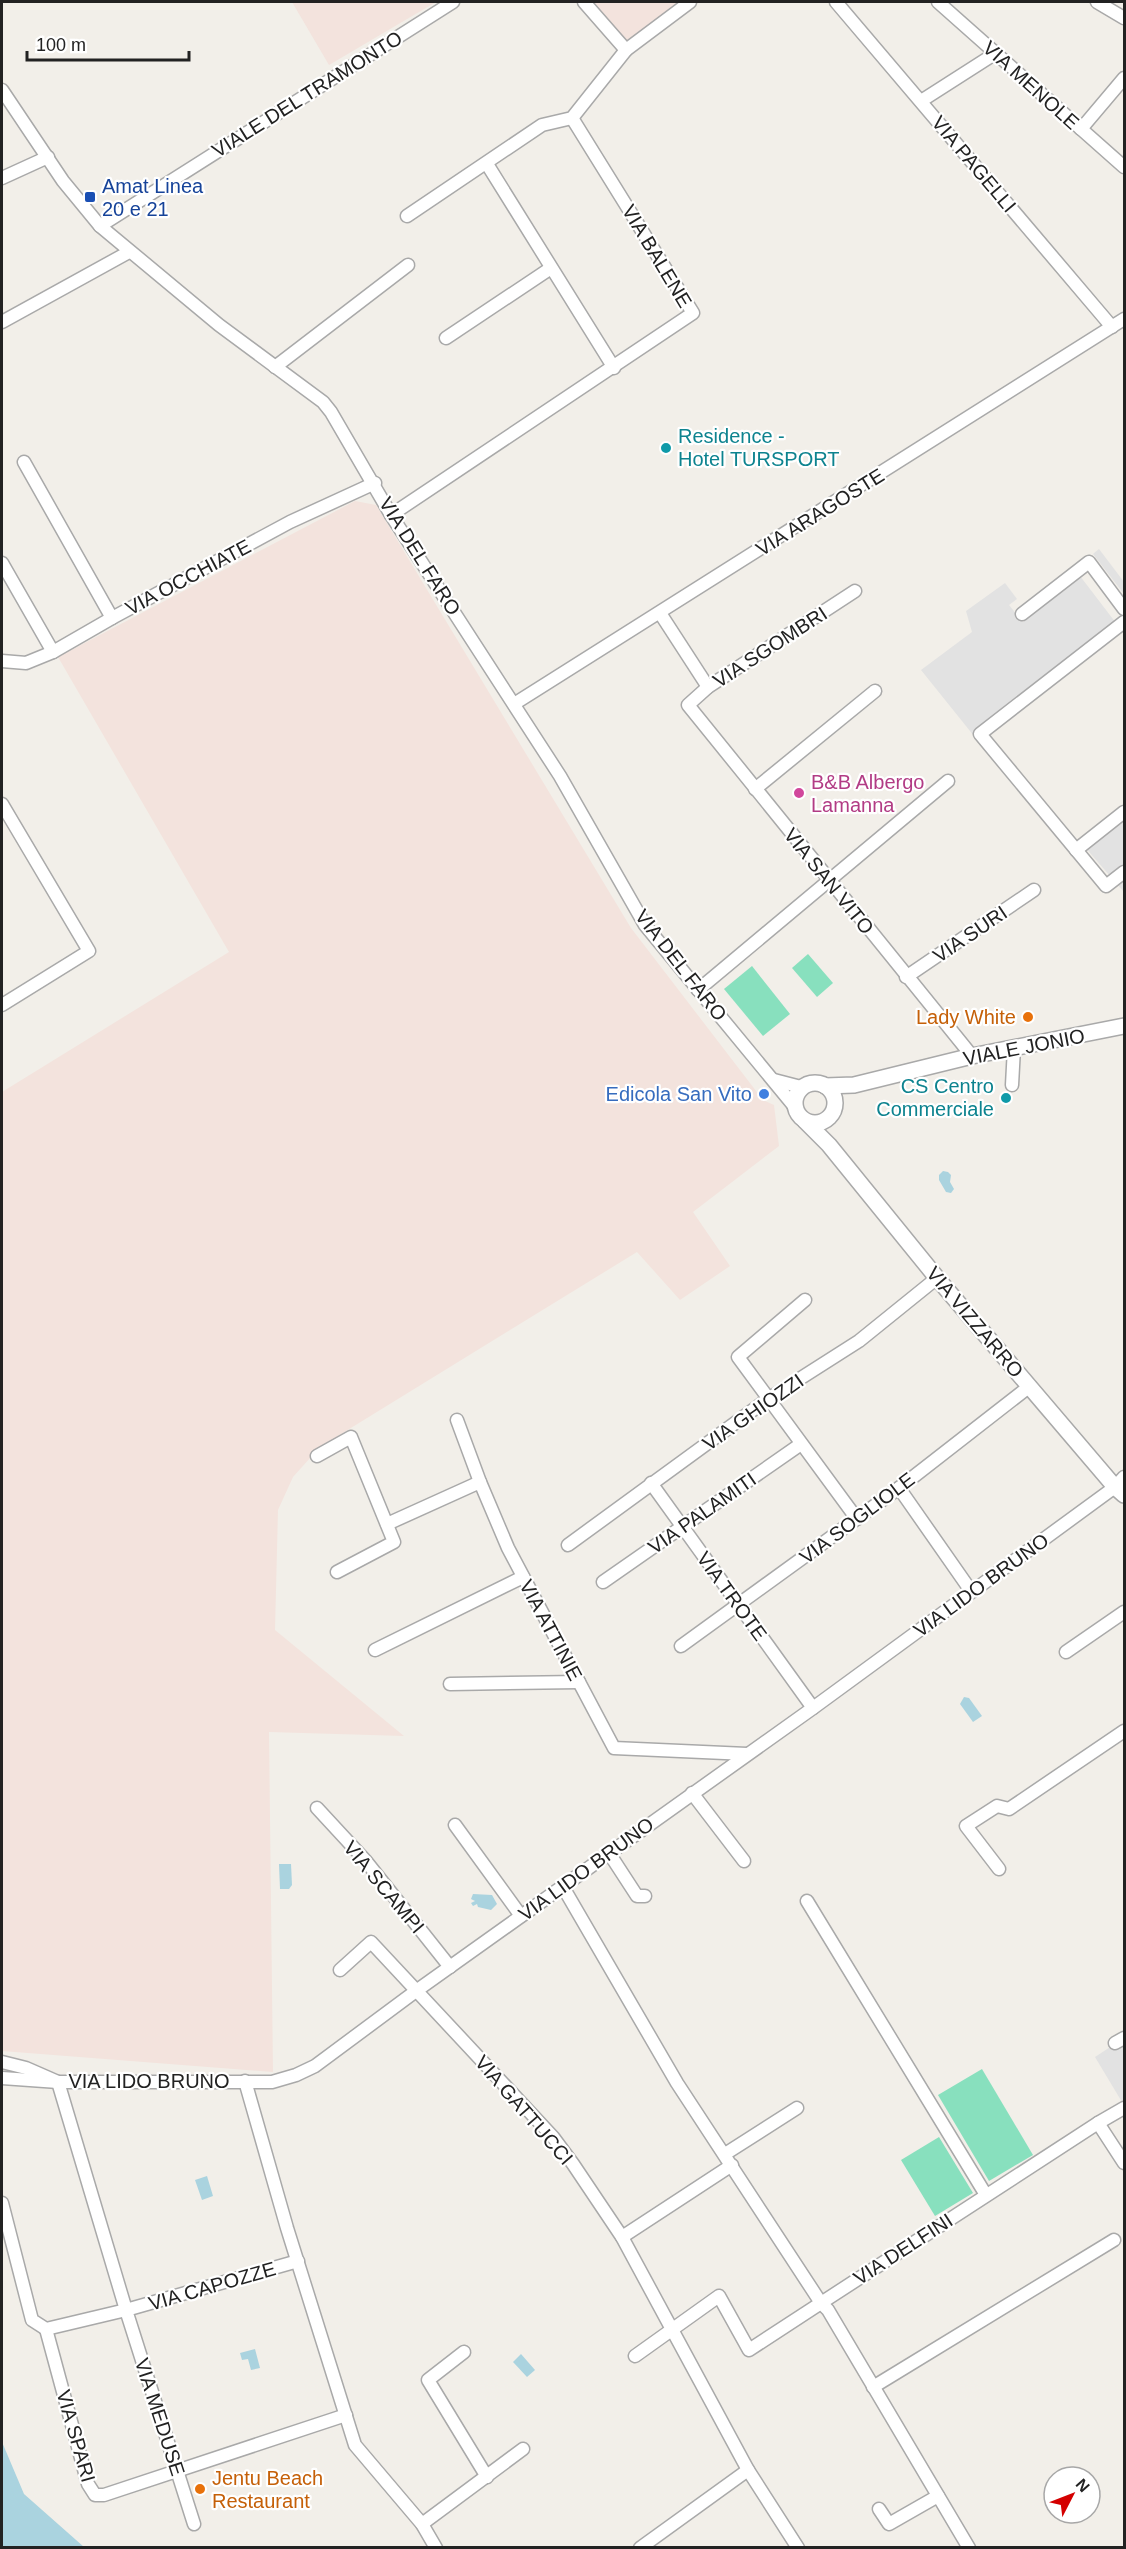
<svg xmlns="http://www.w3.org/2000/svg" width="1126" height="2549" font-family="Arial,sans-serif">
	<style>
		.military { fill: #f3e3dd }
		.pitch { fill: #88e0be }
		.parking { fill: #e2e2e2 }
		.water { fill: #aad3df }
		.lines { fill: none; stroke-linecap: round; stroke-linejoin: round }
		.minor-casing { stroke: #a9a9a9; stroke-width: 15 }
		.tertiary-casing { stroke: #a9a9a9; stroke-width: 18 }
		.minor { stroke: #fff; stroke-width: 12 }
		.tertiary { stroke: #fff; stroke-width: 15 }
		.transit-dot { fill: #1a4fb4; stroke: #fff; stroke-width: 2 }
		.culture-dot { fill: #0f9aa8; stroke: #fff; stroke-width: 2 }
		.hotel-dot { fill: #d1479c; stroke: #fff; stroke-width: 2 }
		.food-dot { fill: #e8710a; stroke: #fff; stroke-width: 2 }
		.shop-dot { fill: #3f7fe0; stroke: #fff; stroke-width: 2 }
		.labels { text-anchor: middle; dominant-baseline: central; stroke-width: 4.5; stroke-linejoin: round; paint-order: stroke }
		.street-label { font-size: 20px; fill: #222; stroke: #fff }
		.transit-label { font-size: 20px; fill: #164399; stroke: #fff; text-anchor: start }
		.culture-label { font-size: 20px; fill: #0d838f; stroke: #fff; text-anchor: start }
		.hotel-label { font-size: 20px; fill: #b23c85; stroke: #fff; text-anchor: start }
		.food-label { font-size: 20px; fill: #c56008; stroke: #fff; text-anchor: end }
		.shop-label { font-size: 20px; fill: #366cbe; stroke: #fff; text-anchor: end }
	</style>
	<rect width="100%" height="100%" fill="#f2efe9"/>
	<!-- military -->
	<g class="military">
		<path d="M 292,2 L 436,2 L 329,65 Z"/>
		<path d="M 593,2 L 683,2 L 630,44 Z"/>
		<path d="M 355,501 L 376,505 L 631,928 L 763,1100 L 774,1105 L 779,1146 L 693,1212 L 730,1266 L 680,1300 L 637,1252 L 320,1447 L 293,1477 L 278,1510 L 275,1630 L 404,1736 L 269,1732 L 273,2072 L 2,2051 L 2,1092 L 229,952 L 58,657 Z"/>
	</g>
	<!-- pitch -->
	<g class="pitch">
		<path d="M 808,954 L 833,983 L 817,997 L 792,968 Z"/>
		<path d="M 752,966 L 790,1014 L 763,1036 L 724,989 Z"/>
		<path d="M 982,2069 L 1033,2155 L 989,2181 L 938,2095 Z"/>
		<path d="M 939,2137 L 973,2193 L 935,2216 L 901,2160 Z"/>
	</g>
	<!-- parking -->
	<g class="parking">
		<path d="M 1099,549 L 1124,582 L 1124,594 L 1093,554 Z"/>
		<path d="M 1080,576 L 1116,623 L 974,736 L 921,670 L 972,632 L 966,611 L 1005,583 L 1017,599 L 1009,605 L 1023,622 Z"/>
		<path d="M 1124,813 L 1124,892 L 1084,846 Z"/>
		<path d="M 1124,2038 L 1124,2101 L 1122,2102 L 1095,2057 Z"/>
	</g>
	<!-- water -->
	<g class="water">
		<path d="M 943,1171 L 948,1172 L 951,1175 L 950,1182 L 954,1189 L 951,1193 L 946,1192 L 939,1180 L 939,1175 Z"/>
		<path d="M 964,1697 L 969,1698 L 982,1716 L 973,1722 L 960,1704 Z"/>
		<path d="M 279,1864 L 291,1864 L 292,1885 L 289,1889 L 280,1889 Z"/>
		<path d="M 473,1894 L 492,1895 L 497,1904 L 491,1910 L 478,1907 L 477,1904 L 473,1906 L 471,1903 L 475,1901 L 471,1899 Z"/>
		<path d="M 207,2176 L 213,2196 L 202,2200 L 195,2180 Z"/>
		<path d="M 255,2349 L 260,2368 L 251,2370 L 248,2359 L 242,2360 L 240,2353 Z"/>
		<path d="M 521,2354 L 535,2370 L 527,2377 L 513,2362 Z"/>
		<path d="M 2,2442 L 24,2494 L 84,2547 L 2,2547 Z"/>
	</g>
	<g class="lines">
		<!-- minor casing -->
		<g class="minor-casing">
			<g id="minor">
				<path d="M 584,2 L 626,50 L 690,2"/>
				<path d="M 836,2 L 1112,327"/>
				<path d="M 938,2 L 1124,167"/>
				<path d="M 1097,2 L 1124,18"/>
				<path d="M 2,90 L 63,181 L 100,226 L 219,325 L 323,402 L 331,412 L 391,515 L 560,776 L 645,925 L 794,1106"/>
				<path d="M 921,101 L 996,53"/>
				<path d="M 1081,129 L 1124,78"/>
				<path d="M 487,164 L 614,368"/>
				<path d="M 2,178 L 48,157"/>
				<path d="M 407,216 L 542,125 L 572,118 L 626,50"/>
				<path d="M 100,226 L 453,2"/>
				<path d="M 2,322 L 129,252"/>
				<path d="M 446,338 L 551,268"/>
				<path d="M 275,367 L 408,265"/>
				<path d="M 24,462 L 112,618"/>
				<path d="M 391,515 L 693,313 L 572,118"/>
				<path d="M 2,563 L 53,652"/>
				<path d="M 855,591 L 708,687 L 688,705 L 972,1056"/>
				<path d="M 660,613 L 708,687"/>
				<path d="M 1022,614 L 1089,562 L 1124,609"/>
				<path d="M 1124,622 L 980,734 L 1106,886 L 1124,872"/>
				<path d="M 2,661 L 26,663 L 53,652 L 112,618 L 290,522 L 375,483"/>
				<path d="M 514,704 L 1124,319"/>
				<path d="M 755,789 L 875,691"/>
				<path d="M 2,804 L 89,951 L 2,1005"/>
				<path d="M 1076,850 L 1124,812"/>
				<path d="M 906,977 L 1034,890"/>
				<path d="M 698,990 L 948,781"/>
				<path d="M 774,1080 L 801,1087"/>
				<path d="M 1012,1085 L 1014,1048"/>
				<path d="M 805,1300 L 738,1357 L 857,1519"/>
				<path d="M 457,1420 L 480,1482"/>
				<path d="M 317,1456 L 351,1437 L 394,1542 L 337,1572"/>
				<path d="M 651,1483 L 813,1708"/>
				<path d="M 899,1488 L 971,1591"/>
				<path d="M 387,1524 L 480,1482 L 508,1548 L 614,1748 L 747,1754"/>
				<path d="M 568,1545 L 768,1399 L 859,1341 L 937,1278"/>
				<path d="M 603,1582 L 801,1444"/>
				<path d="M 681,1646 L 899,1488 L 1030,1386"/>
				<path d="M 375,1650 L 523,1577"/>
				<path d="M 1066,1652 L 1124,1612"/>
				<path d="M 450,1684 L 579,1682"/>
				<path d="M 692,1793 L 744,1861"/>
				<path d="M 317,1808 L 365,1860 L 450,1967"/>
				<path d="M 455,1825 L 521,1916"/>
				<path d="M 609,1853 L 637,1896 L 645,1896"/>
				<path d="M 999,1869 L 966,1826 L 997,1806 L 1009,1809 L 1124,1731"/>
				<path d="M 563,1887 L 677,2083 L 821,2303 L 1098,2123 L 1124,2108"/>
				<path d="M 807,1901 L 986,2195"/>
				<path d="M 340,1970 L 371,1942 L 553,2137 L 573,2164 L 622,2237 L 748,2470 L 798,2548"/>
				<path d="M 1115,2043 L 1124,2038"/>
				<path d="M 2,2062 L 26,2068 L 58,2082 L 126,2310 L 46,2329 L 32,2320 L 2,2203"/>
				<path d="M 2,2078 L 58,2082 L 272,2082 L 296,2075 L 315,2066 L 416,1991 L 813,1708 L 1115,1487 L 1124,1477"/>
				<path d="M 245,2081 L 287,2228 L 355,2445 L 422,2524 L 436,2548"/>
				<path d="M 1098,2123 L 1124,2163"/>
				<path d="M 725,2154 L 797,2108"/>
				<path d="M 622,2237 L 732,2165"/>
				<path d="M 46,2329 L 88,2484 L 95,2495 L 104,2495 L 346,2415"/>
				<path d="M 464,2352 L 428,2380 L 487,2477"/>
				<path d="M 635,2356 L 719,2296 L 749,2350 L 821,2303 L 828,2310 L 969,2548"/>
				<path d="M 873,2387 L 1114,2240"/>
				<path d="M 879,2509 L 889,2524 L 938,2496"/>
				<path d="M 194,2524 L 126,2310 L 298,2261"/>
				<path d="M 422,2524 L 523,2449"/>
				<path d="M 640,2548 L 748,2470"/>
			</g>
		</g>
		<!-- tertiary casing -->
		<g class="tertiary-casing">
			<g id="tertiary">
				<circle cx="815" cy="1103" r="20"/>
				<path d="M 825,1086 L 854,1085 L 972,1056 L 1124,1026"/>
				<path d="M 805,1121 L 829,1145 L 937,1278 L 1115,1487 L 1124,1495"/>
			</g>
		</g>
		<!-- minor -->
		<use href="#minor" class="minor"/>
		<!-- tertiary -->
		<use href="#tertiary" class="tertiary"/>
	</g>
	<!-- markers -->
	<rect class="transit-dot" x="84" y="191" width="12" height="12" rx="3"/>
	<g class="culture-dot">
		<circle cx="666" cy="448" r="6"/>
		<circle cx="1006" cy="1098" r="6"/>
	</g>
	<circle class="hotel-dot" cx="799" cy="793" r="6"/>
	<g class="food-dot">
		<circle cx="1028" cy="1017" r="6"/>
		<circle cx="200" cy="2489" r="6"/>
	</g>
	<circle class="shop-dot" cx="764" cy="1094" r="6"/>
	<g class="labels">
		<!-- street labels -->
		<g class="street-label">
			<text transform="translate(1031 85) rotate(42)">VIA MENOLE</text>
			<text transform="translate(307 94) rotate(-32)">VIALE DEL TRAMONTO</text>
			<text transform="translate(974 164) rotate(50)">VIA PAGELLI</text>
			<text transform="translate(657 256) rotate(59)">VIA BALENE</text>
			<text transform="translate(820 512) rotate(-32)">VIA ARAGOSTE</text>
			<text transform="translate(420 556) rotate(58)">VIA DEL FARO</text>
			<text transform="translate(188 577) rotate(-28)">VIA OCCHIATE</text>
			<text transform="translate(770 647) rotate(-33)">VIA SGOMBRI</text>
			<text transform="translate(829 881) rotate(51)">VIA SAN VITO</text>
			<text transform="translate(970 934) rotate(-34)">VIA SURI</text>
			<text transform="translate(681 965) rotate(52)">VIA DEL FARO</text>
			<text transform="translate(1024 1047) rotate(-11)">VIALE JONIO</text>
			<text transform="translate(975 1322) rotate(50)">VIA VIZZARRO</text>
			<text transform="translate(753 1412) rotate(-35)">VIA GHIOZZI</text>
			<text transform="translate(702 1513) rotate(-35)">VIA PALAMITI</text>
			<text transform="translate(857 1518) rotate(-37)">VIA SOGLIOLE</text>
			<text transform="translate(981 1585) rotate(-36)">VIA LIDO BRUNO</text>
			<text transform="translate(732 1596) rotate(54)">VIA TROTE</text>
			<text transform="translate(551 1630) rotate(62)">VIA ATTINIE</text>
			<text transform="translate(586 1869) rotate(-36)">VIA LIDO BRUNO</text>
			<text transform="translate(384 1887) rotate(50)">VIA SCAMPI</text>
			<text x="149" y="2081">VIA LIDO BRUNO</text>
			<text transform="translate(524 2110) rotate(49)">VIA GATTUCCI</text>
			<text transform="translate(903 2249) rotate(-33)">VIA DELFINI</text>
			<text transform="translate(212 2286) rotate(-16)">VIA CAPOZZE</text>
			<text transform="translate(160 2417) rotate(72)">VIA MEDUSE</text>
			<text transform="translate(76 2436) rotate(74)">VIA SPARI</text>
		</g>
		<!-- transit labels -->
		<g class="transit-label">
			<text x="102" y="186">Amat Linea<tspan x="102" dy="23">20 e 21</tspan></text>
		</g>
		<!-- culture labels -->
		<g class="culture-label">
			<text x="678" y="436">Residence -<tspan x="678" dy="23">Hotel TURSPORT</tspan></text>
			<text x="994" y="1086" text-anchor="end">CS Centro<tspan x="994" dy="23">Commerciale</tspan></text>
		</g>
		<!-- hotel labels -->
		<g class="hotel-label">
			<text x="811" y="782">B&amp;B Albergo<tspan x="811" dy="23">Lamanna</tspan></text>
		</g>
		<!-- food labels -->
		<g class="food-label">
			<text x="1016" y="1017">Lady White</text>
			<text x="212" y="2478" text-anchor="start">Jentu Beach<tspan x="212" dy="23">Restaurant</tspan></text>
		</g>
		<!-- shop labels -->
		<g class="shop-label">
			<text x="752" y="1094">Edicola San Vito</text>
		</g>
	</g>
	<!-- border -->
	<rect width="1126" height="2549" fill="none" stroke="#222222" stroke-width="6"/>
	<!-- north arrow -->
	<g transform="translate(1072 2495) rotate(48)"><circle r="28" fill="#ffffff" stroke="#a7a7a7" stroke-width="1.5"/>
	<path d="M0-4.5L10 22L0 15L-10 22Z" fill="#d40000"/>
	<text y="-9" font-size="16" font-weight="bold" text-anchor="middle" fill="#222222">N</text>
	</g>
	<!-- scale -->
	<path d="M27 51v9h162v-9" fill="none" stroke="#222222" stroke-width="3"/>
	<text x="36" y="51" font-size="18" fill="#222222" stroke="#ffffff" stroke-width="4.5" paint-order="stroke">100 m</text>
</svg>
